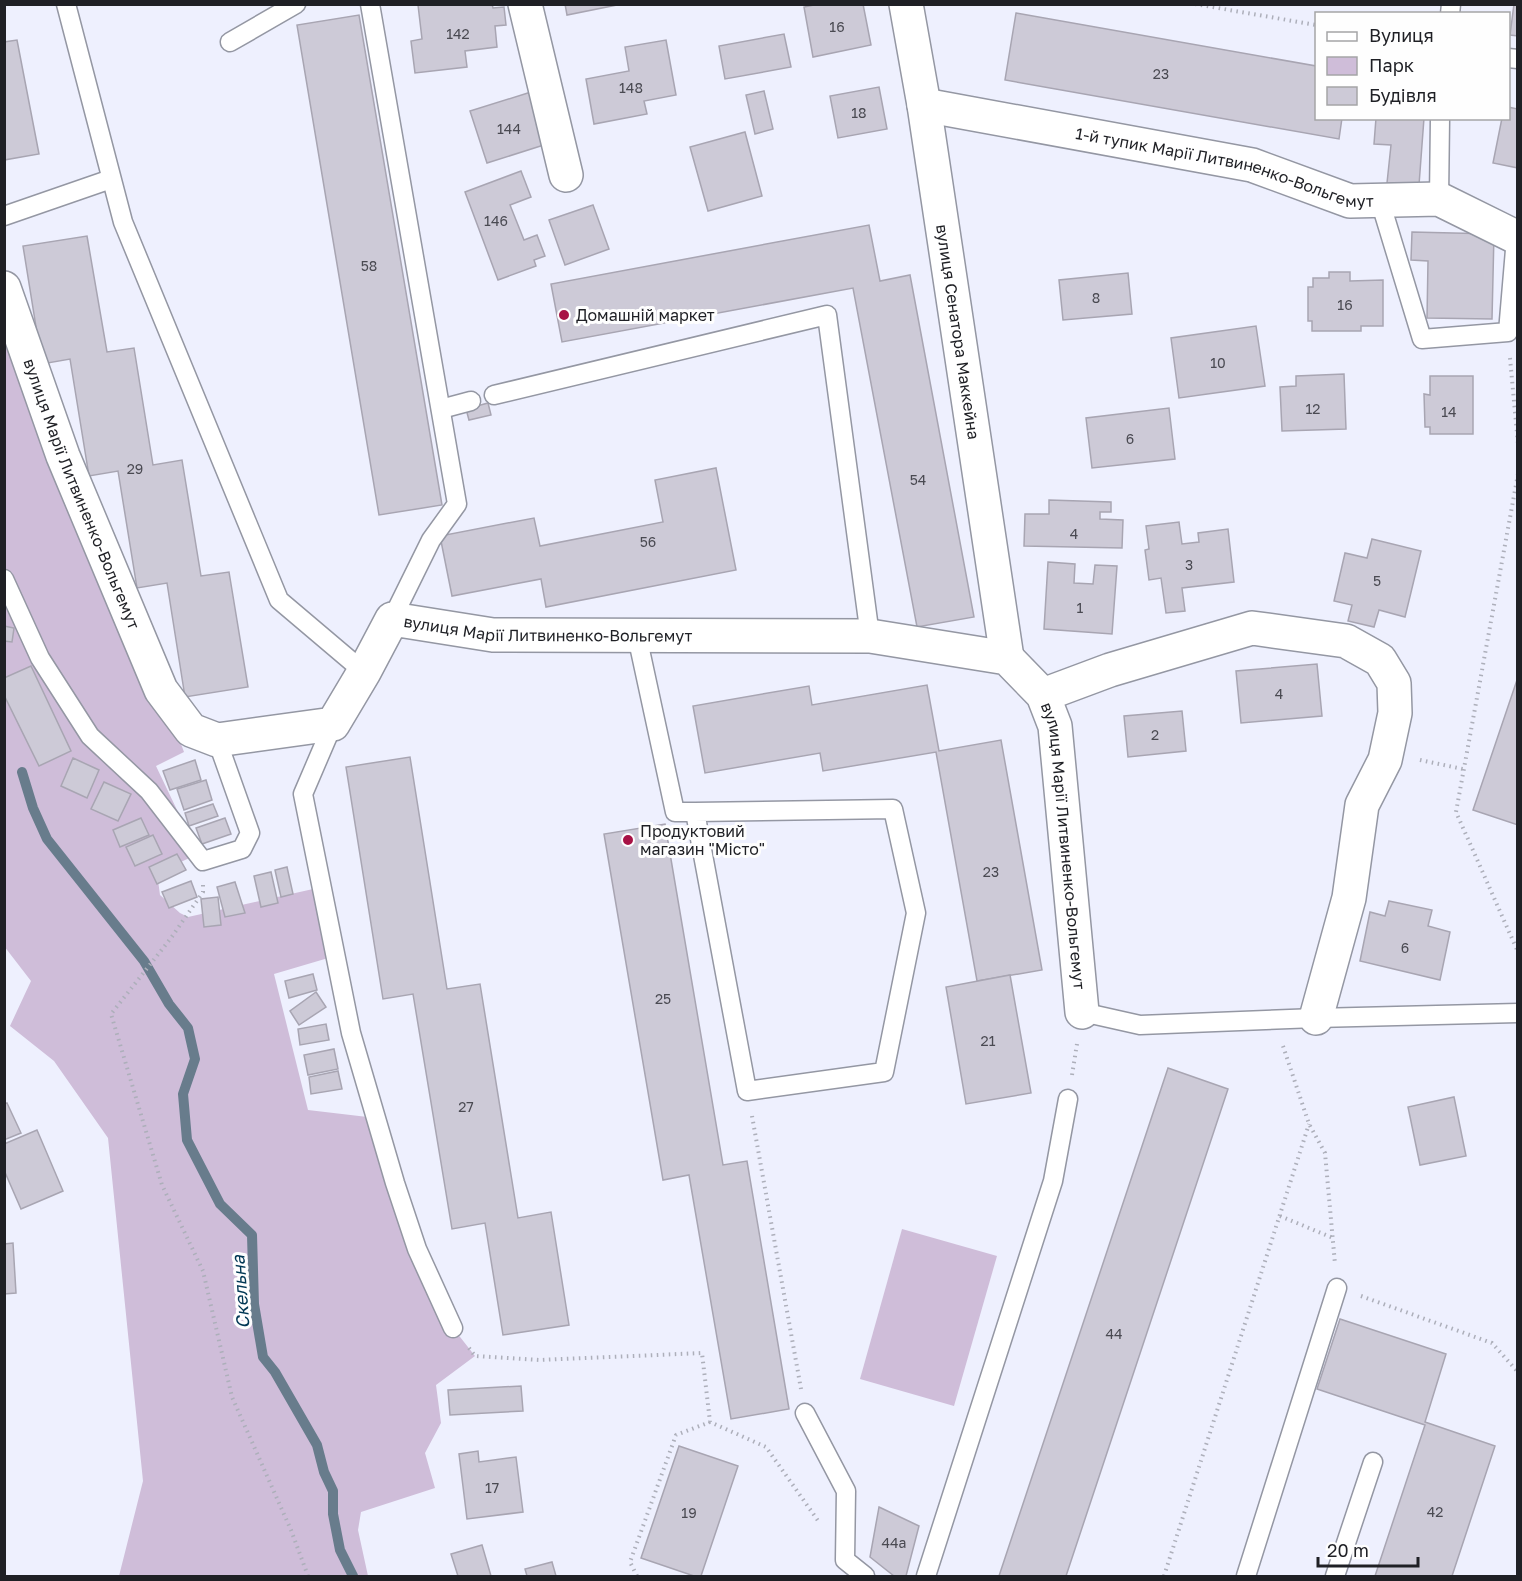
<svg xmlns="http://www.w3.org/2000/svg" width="1522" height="1581" font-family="'Golos Text',sans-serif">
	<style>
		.green { fill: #cfbdd9 }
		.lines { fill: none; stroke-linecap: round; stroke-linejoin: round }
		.stream { stroke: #687c8c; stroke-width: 10 }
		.building { fill: #cdcad7; stroke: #a8a5b2; stroke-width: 1.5 }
		.service-casing { stroke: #9497a3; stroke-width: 21 }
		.minor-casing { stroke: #9497a3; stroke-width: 36 }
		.path { stroke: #adafba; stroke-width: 4; stroke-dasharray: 1.5 4.5; stroke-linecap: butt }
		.service { stroke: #fff; stroke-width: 18 }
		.minor { stroke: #fff; stroke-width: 33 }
		.poi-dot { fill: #a71245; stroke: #fefefe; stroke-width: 2 }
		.labels { text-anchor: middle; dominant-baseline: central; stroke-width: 6; stroke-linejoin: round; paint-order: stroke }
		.number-label { font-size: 14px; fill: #4a4a52 }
		.street-label { font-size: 16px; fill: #1f2025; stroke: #fefefe }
		.poi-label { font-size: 16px; fill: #1f2025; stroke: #fefefe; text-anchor: start }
		.water-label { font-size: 18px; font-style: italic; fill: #003754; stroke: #fefefe }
	</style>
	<rect width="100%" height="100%" fill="#eef0fe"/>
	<!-- green -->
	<g class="green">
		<path d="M 4,288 L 161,690 L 184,752 L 156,766 L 198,854 L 157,873 L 160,895 L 180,913 L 188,917 L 322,887 L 335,956 L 274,974 L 308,1110 L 376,1118 L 453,1328 L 475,1356 L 436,1385 L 441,1423 L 425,1453 L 435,1488 L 361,1512 L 358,1530 L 368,1576 L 119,1576 L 143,1481 L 108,1138 L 54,1061 L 10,1026 L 31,981 L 4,946 Z"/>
		<path d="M 902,1229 L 997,1256 L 954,1406 L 860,1379 Z"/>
	</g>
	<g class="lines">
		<!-- stream -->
		<path class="stream" d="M 22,772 L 33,808 L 47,839 L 144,961 L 169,1004 L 188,1028 L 195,1059 L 183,1094 L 187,1140 L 220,1204 L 252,1235 L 254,1304 L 263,1357 L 275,1372 L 317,1445 L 324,1472 L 333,1491 L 333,1514 L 340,1550 L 353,1576"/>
	</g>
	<!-- building -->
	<g class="building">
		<path d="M 427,4 L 492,4 L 493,8 L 504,7 L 506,25 L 495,26 L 497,47 L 465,51 L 467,67 L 415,73 L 411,41 L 422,39 L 418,5 Z"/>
		<path d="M 565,4 L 622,4 L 567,15 Z"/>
		<path d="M 819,4 L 863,4 L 871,45 L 813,57 L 804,7 Z"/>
		<path d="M 1514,4 L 1518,4 L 1518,36 L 1510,35 Z"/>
		<path d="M 1016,13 L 1316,66 L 1316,118 L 1342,118 L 1339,139 L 1005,80 Z"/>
		<path d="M 359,15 L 442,505 L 379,515 L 297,25 Z"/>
		<path d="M 784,34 L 791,67 L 725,79 L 719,46 Z"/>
		<path d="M 17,40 L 39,154 L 4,160 L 4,42 Z"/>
		<path d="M 666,40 L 676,95 L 644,101 L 647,114 L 594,124 L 586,79 L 629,71 L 625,47 Z"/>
		<path d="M 879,87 L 887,129 L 838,138 L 830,96 Z"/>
		<path d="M 764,91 L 773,129 L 755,134 L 746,95 Z"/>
		<path d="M 531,92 L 547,144 L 487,163 L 470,111 Z"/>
		<path d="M 1508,107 L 1518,109 L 1518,168 L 1493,163 L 1502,118 L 1508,118 Z"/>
		<path d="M 1376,118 L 1424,118 L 1419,185 L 1387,183 L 1391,145 L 1374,144 Z"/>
		<path d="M 745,132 L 762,196 L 708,211 L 690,147 Z"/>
		<path d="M 521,171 L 531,197 L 510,205 L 524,240 L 537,235 L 545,256 L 534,260 L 536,266 L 498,280 L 465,192 Z"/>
		<path d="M 593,205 L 609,249 L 565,265 L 549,220 Z"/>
		<path d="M 869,225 L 880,281 L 910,275 L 974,617 L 917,627 L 853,288 L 562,342 L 551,284 Z"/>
		<path d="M 1412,232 L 1494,234 L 1492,319 L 1427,318 L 1428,261 L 1411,260 Z"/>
		<path d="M 87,236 L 107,352 L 134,348 L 153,465 L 182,460 L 201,576 L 229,572 L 248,687 L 185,697 L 167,583 L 137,588 L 118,471 L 89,476 L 70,359 L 42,364 L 23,246 Z"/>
		<path d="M 1329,272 L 1350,272 L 1350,281 L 1383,280 L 1383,326 L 1361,326 L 1361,331 L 1312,331 L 1312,321 L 1308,321 L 1308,287 L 1313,287 L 1313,278 L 1329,278 Z"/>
		<path d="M 1128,273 L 1132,314 L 1063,320 L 1059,280 Z"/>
		<path d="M 1256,326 L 1265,386 L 1179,398 L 1171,338 Z"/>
		<path d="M 1344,374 L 1346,429 L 1282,431 L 1280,387 L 1296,386 L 1296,376 Z"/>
		<path d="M 1430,376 L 1473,376 L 1473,434 L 1430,434 L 1430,427 L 1425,427 L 1424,394 L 1430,395 Z"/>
		<path d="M 488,403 L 491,415 L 469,420 L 466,409 Z"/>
		<path d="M 1169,408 L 1175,459 L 1092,468 L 1086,418 Z"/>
		<path d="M 716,468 L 736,570 L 546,607 L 541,579 L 452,596 L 440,536 L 534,518 L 540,546 L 663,522 L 655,480 Z"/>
		<path d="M 1049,500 L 1111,502 L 1111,512 L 1100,512 L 1100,519 L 1123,520 L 1122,548 L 1024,546 L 1025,514 L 1049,514 Z"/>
		<path d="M 1179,522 L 1182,544 L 1199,542 L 1198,533 L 1228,529 L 1234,582 L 1182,588 L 1185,611 L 1166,613 L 1161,578 L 1149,580 L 1145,550 L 1149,549 L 1146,526 Z"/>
		<path d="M 1372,539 L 1421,551 L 1405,617 L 1379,610 L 1374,627 L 1348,621 L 1352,605 L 1334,601 L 1345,553 L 1367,558 Z"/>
		<path d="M 1048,562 L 1075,564 L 1074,583 L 1093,584 L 1095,565 L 1117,566 L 1112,634 L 1044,629 Z"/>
		<path d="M 4,626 L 14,628 L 12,642 L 4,641 Z"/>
		<path d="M 1317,664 L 1322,716 L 1241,723 L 1236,671 Z"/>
		<path d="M 31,666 L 71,751 L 39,766 L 4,695 L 4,678 Z"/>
		<path d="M 1518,677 L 1518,825 L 1473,810 Z"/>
		<path d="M 927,685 L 939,751 L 1001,740 L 1042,970 L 977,981 L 936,752 L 823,771 L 820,753 L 705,773 L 693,706 L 809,686 L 812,705 Z"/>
		<path d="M 1182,711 L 1186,751 L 1128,757 L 1124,716 Z"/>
		<path d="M 410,757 L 447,989 L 480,984 L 518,1218 L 551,1212 L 569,1325 L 503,1335 L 485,1223 L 452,1229 L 413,994 L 383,999 L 346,767 Z"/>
		<path d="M 73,758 L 99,770 L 87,798 L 61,786 Z"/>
		<path d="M 195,760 L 201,780 L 170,790 L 163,771 Z"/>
		<path d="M 206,780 L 212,800 L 184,810 L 177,789 Z"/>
		<path d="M 104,782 L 131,794 L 118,821 L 91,809 Z"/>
		<path d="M 213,804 L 218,816 L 189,826 L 185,813 Z"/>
		<path d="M 141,818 L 149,835 L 120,847 L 113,830 Z"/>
		<path d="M 225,818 L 231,834 L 202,844 L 196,828 Z"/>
		<path d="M 665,824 L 723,1165 L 747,1161 L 789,1409 L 731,1419 L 689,1175 L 663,1180 L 604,834 Z"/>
		<path d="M 153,835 L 162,854 L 135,866 L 126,847 Z"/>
		<path d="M 177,854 L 186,870 L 157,884 L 149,867 Z"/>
		<path d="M 287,867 L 293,894 L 281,897 L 275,870 Z"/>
		<path d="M 271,872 L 278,903 L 261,907 L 254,876 Z"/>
		<path d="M 191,881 L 197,897 L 169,908 L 162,892 Z"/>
		<path d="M 235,882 L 245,913 L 225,917 L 217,887 Z"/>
		<path d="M 218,897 L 221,925 L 204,927 L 201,899 Z"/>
		<path d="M 1389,901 L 1432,910 L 1428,926 L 1450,932 L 1440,980 L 1360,961 L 1370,912 L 1385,916 Z"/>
		<path d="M 313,974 L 317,990 L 289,998 L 285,981 Z"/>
		<path d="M 1010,975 L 1031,1093 L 966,1104 L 946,987 Z"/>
		<path d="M 316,992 L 326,1007 L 299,1025 L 290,1011 Z"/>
		<path d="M 326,1024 L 329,1040 L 300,1045 L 298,1029 Z"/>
		<path d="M 334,1049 L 338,1069 L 308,1075 L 304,1055 Z"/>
		<path d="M 1168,1068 L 1228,1089 L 1066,1576 L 999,1576 Z"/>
		<path d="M 338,1071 L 342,1089 L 311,1094 L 309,1077 Z"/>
		<path d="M 1454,1097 L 1466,1156 L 1420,1165 L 1408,1107 Z"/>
		<path d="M 7,1103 L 21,1133 L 4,1140 L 4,1104 Z"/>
		<path d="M 37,1130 L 63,1191 L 21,1209 L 4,1170 L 4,1144 Z"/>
		<path d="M 13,1243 L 16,1293 L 4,1294 L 4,1244 Z"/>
		<path d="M 1340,1319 L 1446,1354 L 1425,1422 L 1495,1446 L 1452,1576 L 1375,1576 L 1425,1425 L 1317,1389 Z"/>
		<path d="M 521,1386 L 523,1411 L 450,1415 L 448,1390 Z"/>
		<path d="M 679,1446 L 738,1466 L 701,1576 L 694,1576 L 641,1558 Z"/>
		<path d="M 478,1451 L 479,1462 L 516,1457 L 523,1512 L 467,1519 L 459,1454 Z"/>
		<path d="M 879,1507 L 919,1526 L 906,1576 L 894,1576 L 870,1557 Z"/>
		<path d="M 482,1545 L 491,1576 L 458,1576 L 451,1554 Z"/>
		<path d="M 552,1562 L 556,1576 L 527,1576 L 525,1569 Z"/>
	</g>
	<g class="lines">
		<!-- service casing -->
		<g class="service-casing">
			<g id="service">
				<path d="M 66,4 L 123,222 L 279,600 L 364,672"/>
				<path d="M 370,4 L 457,504 L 431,540 L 392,619"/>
				<path d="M 1450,14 L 1451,4"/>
				<path d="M 230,42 L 296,4"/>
				<path d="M 1508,58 L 1518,59"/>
				<path d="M 1439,199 L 1440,118"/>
				<path d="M 1380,201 L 1422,339 L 1508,332 L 1516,238"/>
				<path d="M 4,216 L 111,179"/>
				<path d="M 494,395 L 827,315 L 870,636"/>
				<path d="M 441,409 L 471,401"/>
				<path d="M 4,579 L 40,658 L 90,736 L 149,791 L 203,861 L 242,849 L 250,833 L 217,740"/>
				<path d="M 637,636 L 675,812 L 695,812 L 893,809 L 916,913 L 884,1072 L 747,1091 L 695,812"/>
				<path d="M 333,724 L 303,794 L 351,1033 L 395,1183 L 417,1249 L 453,1328"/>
				<path d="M 1082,1012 L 1140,1025 L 1316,1018 L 1518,1013"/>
				<path d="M 805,1413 L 846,1491 L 845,1560 L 865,1576"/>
				<path d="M 926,1576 L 1053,1181 L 1068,1099"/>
				<path d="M 1246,1576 L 1337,1288"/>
				<path d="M 1335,1576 L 1373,1462"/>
			</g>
		</g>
		<!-- minor casing -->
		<g class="minor-casing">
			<g id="minor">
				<path d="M 525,4 L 566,175"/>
				<path id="s1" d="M 906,4 L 924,105 L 1007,658"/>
				<path id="s2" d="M 924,105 L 1252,165 L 1350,201 L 1439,199 L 1518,238"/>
				<path id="s3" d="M 4,288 L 63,456 L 161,690 L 191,730 L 217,740 L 333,724 L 364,672 L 392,619 L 493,635 L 870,636 L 1007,658 L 1043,695 L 1055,726 L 1082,1012"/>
				<path d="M 1043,695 L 1110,670 L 1252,628 L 1346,641 L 1380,660 L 1394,683 L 1395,713 L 1385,760 L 1362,805 L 1349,898 L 1316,1018"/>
			</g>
		</g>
		<!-- path -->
		<g class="path">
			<path d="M 1195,4 L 1316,25"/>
			<path d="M 1510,358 L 1518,444"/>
			<path d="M 1518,474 L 1456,812 L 1518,952"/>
			<path d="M 1420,760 L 1463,769"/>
			<path d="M 203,885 L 203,892 L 171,938 L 111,1014 L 162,1185 L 203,1271 L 232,1397 L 291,1530 L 308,1576"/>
			<path d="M 1283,1046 L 1309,1124 L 1325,1153 L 1335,1264"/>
			<path d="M 1072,1075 L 1077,1044"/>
			<path d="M 752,1116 L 801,1389"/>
			<path d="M 1280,1216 L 1333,1238"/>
			<path d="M 1361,1296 L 1492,1343 L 1518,1372"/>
			<path d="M 469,1348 L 475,1356 L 540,1360 L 702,1353 L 710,1422 L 766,1447 L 819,1522"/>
			<path d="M 637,1576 L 630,1562 L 676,1435 L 710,1422"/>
			<path d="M 1164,1576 L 1309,1124"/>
		</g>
		<!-- service -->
		<use href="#service" class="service"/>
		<!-- minor -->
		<use href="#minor" class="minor"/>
	</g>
	<!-- markers -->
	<g class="poi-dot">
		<circle cx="564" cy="315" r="6"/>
		<circle cx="628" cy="840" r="6"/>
	</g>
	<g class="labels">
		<!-- number labels -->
		<g class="number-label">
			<text x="837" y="26">16</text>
			<text x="458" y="33">142</text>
			<text x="1161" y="73">23</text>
			<text x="631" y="87">148</text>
			<text x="859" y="112">18</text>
			<text x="509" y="128">144</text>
			<text x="496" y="220">146</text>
			<text x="369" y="265">58</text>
			<text x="1096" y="297">8</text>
			<text x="1345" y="304">16</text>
			<text x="1218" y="362">10</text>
			<text x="1313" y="408">12</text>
			<text x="1449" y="411">14</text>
			<text x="1130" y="438">6</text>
			<text x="135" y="468">29</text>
			<text x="918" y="479">54</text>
			<text x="1074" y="533">4</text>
			<text x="648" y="541">56</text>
			<text x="1189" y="564">3</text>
			<text x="1377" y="580">5</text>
			<text x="1080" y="607">1</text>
			<text x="1279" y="693">4</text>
			<text x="1155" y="734">2</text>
			<text x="991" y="871">23</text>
			<text x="1405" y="947">6</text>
			<text x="663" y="998">25</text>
			<text x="988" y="1040">21</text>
			<text x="466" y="1106">27</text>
			<text x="1114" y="1333">44</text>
			<text x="492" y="1487">17</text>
			<text x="1435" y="1511">42</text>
			<text x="689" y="1512">19</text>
			<text x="894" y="1542">44а</text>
		</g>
		<!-- street labels -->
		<g class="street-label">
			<text stroke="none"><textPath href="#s2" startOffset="308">1-й тупик Марії Литвиненко-Вольгемут</textPath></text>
			<text stroke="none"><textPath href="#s1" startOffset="332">вулиця Сенатора Маккейна</textPath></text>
			<text stroke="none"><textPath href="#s3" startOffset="220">вулиця Марії Литвиненко-Вольгемут</textPath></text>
			<text stroke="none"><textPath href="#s3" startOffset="904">вулиця Марії Литвиненко-Вольгемут</textPath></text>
			<text stroke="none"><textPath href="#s3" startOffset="1570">вулиця Марії Литвиненко-Вольгемут</textPath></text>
		</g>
		<!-- poi labels -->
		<g class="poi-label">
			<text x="576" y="315">Домашній маркет</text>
			<text x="640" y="831">Продуктовий<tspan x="640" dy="18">магазин "Місто"</tspan></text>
		</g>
		<!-- water labels -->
		<g class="water-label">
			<text transform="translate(240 1292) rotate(-94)">Скельна</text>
		</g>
	</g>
	<!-- border -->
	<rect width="1522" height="1581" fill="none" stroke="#1f2025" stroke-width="12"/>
	<!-- legend -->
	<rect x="1315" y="12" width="195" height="108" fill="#fefefe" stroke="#a5a5a7" stroke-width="1.5"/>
	<rect x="1327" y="32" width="30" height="9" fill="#ffffff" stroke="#a5a5a7" stroke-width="1.5"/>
	<text x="1369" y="42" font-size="18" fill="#1f2025">Вулиця</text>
	<rect x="1327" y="57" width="30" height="18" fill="#cfbdd9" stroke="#a5a5a7" stroke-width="1.5"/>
	<text x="1369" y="72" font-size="18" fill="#1f2025">Парк</text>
	<rect x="1327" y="87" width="30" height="18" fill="#cdcad7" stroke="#a5a5a7" stroke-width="1.5"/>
	<text x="1369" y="102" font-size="18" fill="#1f2025">Будівля</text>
	<!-- scale -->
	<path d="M1318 1557v9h100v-9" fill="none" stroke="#1f2025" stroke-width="3"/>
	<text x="1327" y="1557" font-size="18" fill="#1f2025" stroke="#fefefe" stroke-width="4.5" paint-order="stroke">20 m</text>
</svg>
